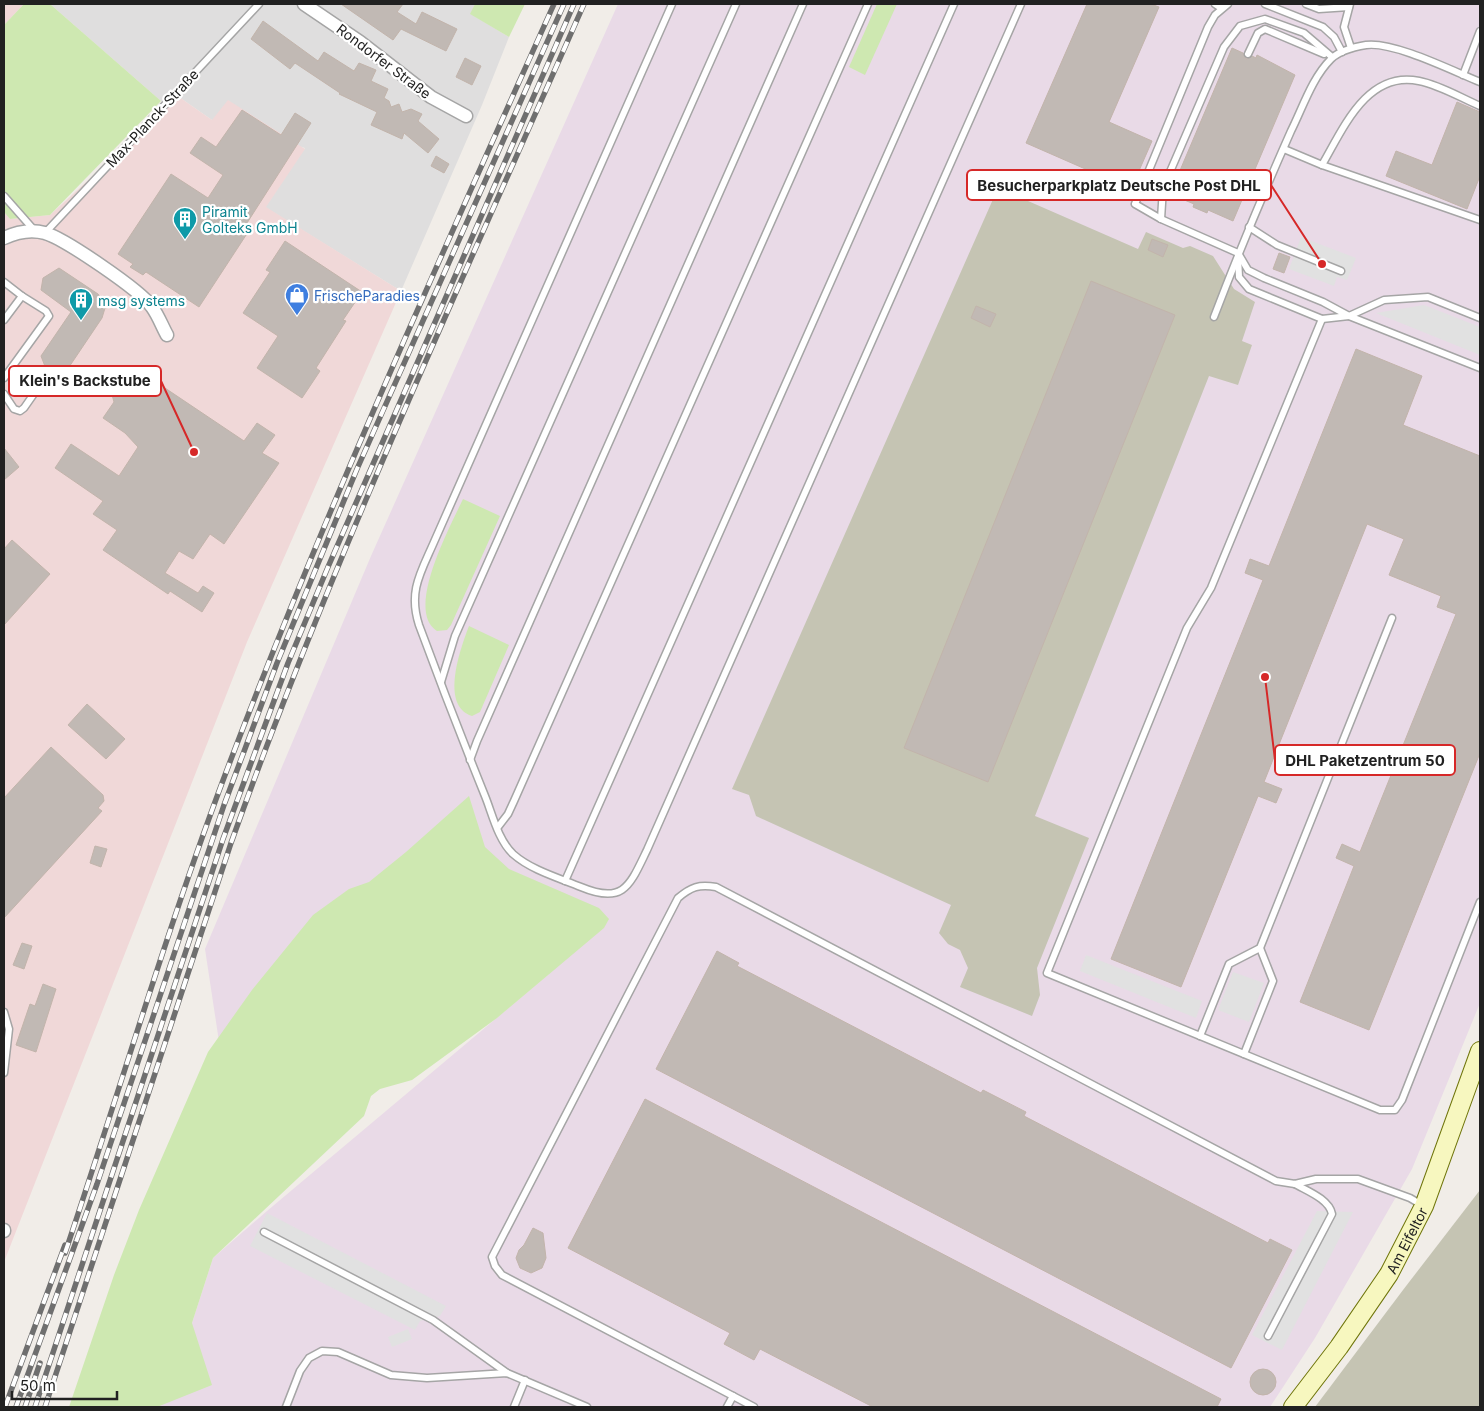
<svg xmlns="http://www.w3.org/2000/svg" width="1484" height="1411" font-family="Inter,sans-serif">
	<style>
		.residential { fill: #dfdede }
		.commercial { fill: #f0d8d8 }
		.industrial { fill: #e9dae7 }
		.construction { fill: #c5c4b3 }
		.grass { fill: #cee8b1 }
		.parking { fill: #e1e1e1 }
		.building { fill: #c1b9b4; stroke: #c2b4ab }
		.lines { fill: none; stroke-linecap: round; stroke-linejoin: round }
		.lane-casing { stroke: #a5a5a5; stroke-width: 9 }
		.street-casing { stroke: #a5a5a5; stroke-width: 15 }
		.secondary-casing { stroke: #6f750a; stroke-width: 20 }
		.lane { stroke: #fff; stroke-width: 6 }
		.street { stroke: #fff; stroke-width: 12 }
		.secondary { stroke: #f7f7bf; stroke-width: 18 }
		.rail-casing { stroke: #6f6f6f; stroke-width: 5.5 }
		.rail { stroke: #fff; stroke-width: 4; stroke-dasharray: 11; stroke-linecap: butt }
		.labels { text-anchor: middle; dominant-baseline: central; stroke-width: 4.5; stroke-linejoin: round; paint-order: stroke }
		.street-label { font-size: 14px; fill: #212121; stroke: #fff }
		.culture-label { font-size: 14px; fill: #0d838f; stroke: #fff; text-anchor: start }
		.shop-label { font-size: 14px; fill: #366cbe; stroke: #fff; text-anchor: start }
		.leader { fill: none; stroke: #d62828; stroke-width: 2 }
		.callout-dot { fill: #d62828; stroke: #fff; stroke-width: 2 }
		.callout { fill: #fff; stroke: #d62828; stroke-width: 2 }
		.callout-label { font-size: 15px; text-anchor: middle; font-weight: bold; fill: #212121 }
	</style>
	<rect width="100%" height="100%" fill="#f1ede8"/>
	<!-- residential -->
	<path class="residential" d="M 50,4 L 475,4 L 471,14 L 509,37 L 482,105 L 401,291 L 265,207 L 305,148 L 212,120 L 179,97 L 169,108 Z"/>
	<!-- commercial -->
	<g class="commercial">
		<path d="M 4,4 L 24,4 L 4,25 Z"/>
		<path d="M 179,97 L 212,120 L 228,100 L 305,149 L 266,207 L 401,291 L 247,642 L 4,1262 L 4,212 L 10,219 L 50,215 Z"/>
	</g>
	<!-- industrial -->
	<path class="industrial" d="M 618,4 L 1480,4 L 1480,1003 L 1412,1169 L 1315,1338 L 1270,1407 L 139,1407 L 192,1323 L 213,1258 L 267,1211 L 549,974 L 223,1068 L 205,949 L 371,556 Z"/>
	<!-- construction -->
	<g class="construction">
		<path d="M 998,188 L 1138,249 L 1146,232 L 1183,248 L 1190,246 L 1213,256 L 1234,289 L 1255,302 L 1242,341 L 1252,345 L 1238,385 L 1209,376 L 1035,816 L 1089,838 L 1037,968 L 1040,995 L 1032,1016 L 960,987 L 968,968 L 960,950 L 948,944 L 939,933 L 951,905 L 756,816 L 749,795 L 732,789 Z"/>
		<path d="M 1480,1190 L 1480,1407 L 1315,1407 L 1403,1290 Z"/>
	</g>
	<!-- grass -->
	<g class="grass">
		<path d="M 24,4 L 50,4 L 161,101 L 50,215 L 10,219 L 4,212 L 4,25 Z"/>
		<path d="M 475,4 L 525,4 L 509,37 L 470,14 Z"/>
		<path d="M 877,4 L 897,4 L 865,75 L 849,67 Z"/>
		<path d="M 463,499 L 500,516 L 451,625 L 447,630 L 437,631 C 404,611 451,525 463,499 Z"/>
		<path d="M 469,626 L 509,645 L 480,712 L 472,716 C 439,706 461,647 469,626 Z"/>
		<path d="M 469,796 L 485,847 L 509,869 L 599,908 L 609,919 L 604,928 L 497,1018 L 412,1080 L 380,1089 L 371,1096 L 364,1116 L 213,1258 L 192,1323 L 212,1385 L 157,1407 L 69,1407 L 114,1275 L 139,1210 L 208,1052 L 252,990 L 313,915 L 349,889 L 369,882 L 406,852 Z"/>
	</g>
	<!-- parking -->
	<g class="parking">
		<path d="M 1301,237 L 1356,258 L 1347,280 L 1337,277 L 1334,286 L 1289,269 Z"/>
		<path d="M 1424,305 L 1480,327 L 1480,355 L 1376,313 Z"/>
		<path d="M 1086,955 L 1202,1001 L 1196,1018 L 1080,971 Z"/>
		<path d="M 1233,972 L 1264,983 L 1249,1022 L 1218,1010 Z"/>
		<path d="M 1317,1211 L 1353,1212 L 1282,1350 L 1252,1335 Z"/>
		<path d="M 267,1213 L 446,1306 L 440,1316 L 420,1321 L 415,1330 L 250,1246 Z"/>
		<path d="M 408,1329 L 412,1339 L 392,1347 L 388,1337 Z"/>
	</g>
	<!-- building -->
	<g class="building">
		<path d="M 341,4 L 403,4 L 397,12 L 416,24 L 422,12 L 457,29 L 446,51 L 401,29 L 393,40 Z"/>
		<path d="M 1087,4 L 1151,4 L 1159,7 L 1109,122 L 1152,141 L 1131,189 L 1026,143 Z"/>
		<path d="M 263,21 L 318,61 L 324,52 L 354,71 L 359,63 L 376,70 L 371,81 L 388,89 L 384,98 L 389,101 L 391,107 L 399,104 L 402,112 L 411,109 L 422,114 L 418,121 L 439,139 L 428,153 L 404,133 L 402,139 L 371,125 L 377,112 L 339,94 L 340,93 L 295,63 L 290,69 L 251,39 Z"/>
		<path d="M 1232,48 L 1243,53 L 1246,59 L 1252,56 L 1256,58 L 1257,55 L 1295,75 L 1233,221 L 1208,210 L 1207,213 L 1193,207 L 1194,204 L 1170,194 Z"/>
		<path d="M 465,58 L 481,66 L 472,85 L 456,77 Z"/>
		<path d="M 1457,102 L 1480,112 L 1480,176 L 1467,209 L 1386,176 L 1396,151 L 1432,165 Z"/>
		<path d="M 242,110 L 281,135 L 295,113 L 311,123 L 247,223 L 252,226 L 199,307 L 146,272 L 143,275 L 130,267 L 133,264 L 118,254 L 171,174 L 208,198 L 223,175 L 190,153 L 201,137 L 216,147 Z"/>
		<path d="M 436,156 L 449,164 L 444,173 L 431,166 Z"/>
		<path d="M 1152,239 L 1168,245 L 1163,257 L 1148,250 Z"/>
		<path d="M 285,241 L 362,292 L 343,320 L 346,321 L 316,368 L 320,371 L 302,398 L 257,368 L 278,336 L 243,313 L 270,272 L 266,270 Z"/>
		<path d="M 1279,253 L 1290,257 L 1284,273 L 1273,269 Z"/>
		<path d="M 59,268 L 98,294 L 104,302 L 105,308 L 102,318 L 65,373 L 46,369 L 41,356 L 71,312 L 41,290 L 43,278 Z"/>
		<path d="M 1091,281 L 1175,315 L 988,782 L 904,748 Z"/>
		<path d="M 976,306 L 996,314 L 990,327 L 971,318 Z"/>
		<path d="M 1356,349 L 1422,376 L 1403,425 L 1480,456 L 1480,753 L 1369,1030 L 1300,1002 L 1354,866 L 1336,858 L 1342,844 L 1360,852 L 1456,614 L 1437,607 L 1441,596 L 1389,575 L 1404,539 L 1367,524 L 1264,782 L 1282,789 L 1276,803 L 1258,796 L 1181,987 L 1111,959 L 1263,580 L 1245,573 L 1250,559 L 1269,566 Z"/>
		<path d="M 113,376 L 138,393 L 151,387 L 162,386 L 244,441 L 257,423 L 275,435 L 262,453 L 279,463 L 224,544 L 210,534 L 193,559 L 179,551 L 165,573 L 198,593 L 203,586 L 214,593 L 202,612 L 170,591 L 168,594 L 103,550 L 117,530 L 93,514 L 103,501 L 55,468 L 71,444 L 119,476 L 138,447 L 125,433 L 103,418 L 114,402 L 111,391 L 105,387 Z"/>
		<path d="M 4,448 L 19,467 L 4,480 Z"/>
		<path d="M 12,540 L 50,574 L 4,625 L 4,549 Z"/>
		<path d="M 87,704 L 125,739 L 106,759 L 68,725 Z"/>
		<path d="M 51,747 L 103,795 L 104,801 L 98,808 L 102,811 L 4,918 L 4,798 Z"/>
		<path d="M 95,846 L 107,849 L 101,867 L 90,863 Z"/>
		<path d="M 22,943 L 32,946 L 24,969 L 13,965 Z"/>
		<path d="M 717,951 L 739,963 L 737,966 L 981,1093 L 983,1090 L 1026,1112 L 1024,1116 L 1268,1243 L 1270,1239 L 1292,1250 L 1231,1368 L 656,1069 Z"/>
		<path d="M 43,984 L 56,989 L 36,1052 L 16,1045 L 30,1004 L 35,1006 Z"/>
		<path d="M 645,1099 L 1221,1399 L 1217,1407 L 873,1407 L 760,1349 L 754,1360 L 724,1344 L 730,1333 L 568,1248 Z"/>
		<path d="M 533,1228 L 543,1233 L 546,1258 L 542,1268 L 531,1273 L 520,1268 L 516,1258 L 519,1250 L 524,1245 Z"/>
		<circle cx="1263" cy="1382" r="13"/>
	</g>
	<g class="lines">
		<!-- lane casing -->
		<g class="lane-casing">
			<g id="lane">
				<path d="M 672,4 L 434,542 C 421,572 408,591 419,625 C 440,682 462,739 485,796 C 492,813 498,840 513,854 C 531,870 559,878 581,887 C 624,905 630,885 647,850 L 1021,4"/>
				<path d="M 1215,4 L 1221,8"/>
				<path d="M 1228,4 L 1215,15 L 1208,27 L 1135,204 L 1161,219 L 1238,253 L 1248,270 L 1264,278 L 1323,302 L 1349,316 L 1480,368"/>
				<path d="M 1265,4 L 1323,27 L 1334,37 L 1342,52"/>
				<path d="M 1306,4 L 1319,9 L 1349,7"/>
				<path d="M 1350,4 L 1344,27 L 1351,48"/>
				<path d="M 1248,54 L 1258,33 L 1265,29 L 1324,54"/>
				<path d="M 1463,75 L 1480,31"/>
				<path d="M 1284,149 L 1322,165 L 1480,220"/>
				<path d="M 1322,165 C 1343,129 1367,70 1419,81 C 1440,85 1461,98 1480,106"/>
				<path d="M 4,196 L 34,230"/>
				<path d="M 1161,219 L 1163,188 L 1224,47 L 1240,26 L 1265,19 L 1304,33 L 1332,57"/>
				<path d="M 1249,227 L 1277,245 L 1341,271"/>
				<path d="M 45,233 L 259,4"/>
				<path d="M 1238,257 L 1239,277 L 1249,289 L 1322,319 L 1349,316 L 1384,300 L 1428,297 L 1480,318"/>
				<path d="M 4,282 L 22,296 L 4,320"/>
				<path d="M 1214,317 C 1238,254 1264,192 1291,131 C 1303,107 1312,78 1331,59 C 1340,50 1354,47 1366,45 C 1393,41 1453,71 1480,82"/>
				<path d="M 1322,319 L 1211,588 L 1187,628 L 1047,973 L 1380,1110 L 1395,1110 L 1402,1100 L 1480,902"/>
				<path d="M 4,378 L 49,316 L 46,311 L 22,296"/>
				<path d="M 4,394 L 14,409 L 20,411 L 24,408 L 45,378"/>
				<path d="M 441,682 L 455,636 L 736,4"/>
				<path d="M 470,760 L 477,741 L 803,4"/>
				<path d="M 498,827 L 508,814 L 514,801 L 868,4"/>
				<path d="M 565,881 L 954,4"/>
				<path d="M 4,1012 L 9,1029 L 4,1073"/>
				<path d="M 1200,1036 L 1229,964 L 1260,948 L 1392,618"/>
				<path d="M 1244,1054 L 1273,981 L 1260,948"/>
				<path d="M 264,1232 L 433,1320 L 507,1373"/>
				<path d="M 1268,1336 L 1332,1214 C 1329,1199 1307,1191 1295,1184"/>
				<path d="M 286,1407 L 300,1371 L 309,1358 L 322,1351 L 338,1352 L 391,1375 L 427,1378 L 507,1373 L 587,1407"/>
				<path d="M 514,1407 L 525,1380"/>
				<path d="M 727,1407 L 733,1396"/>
				<path d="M 754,1407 L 502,1275 L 495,1266 L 492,1257 L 678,898 C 691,887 699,884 716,887 L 1276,1181 L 1295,1184 L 1316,1179 L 1358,1179 L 1410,1198 L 1422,1205"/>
			</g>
		</g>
		<!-- street casing -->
		<g class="street-casing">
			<g id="street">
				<path d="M 304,4 L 360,42 L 431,97 L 466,116"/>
				<path d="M 4,238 C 17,232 30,229 45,233 C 65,239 140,290 152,307 C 158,315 162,326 167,335"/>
				<path d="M 4,1230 L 4,1231"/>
			</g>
		</g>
		<!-- secondary casing -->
		<g class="secondary-casing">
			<g id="secondary">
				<path id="s1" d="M 1293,1407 L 1339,1347 L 1389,1274 L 1424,1206 L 1480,1051"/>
			</g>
		</g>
		<!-- lane -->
		<use href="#lane" class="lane"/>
		<!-- street -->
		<use href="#street" class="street"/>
		<!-- secondary -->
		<use href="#secondary" class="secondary"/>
		<!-- rail casing -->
		<g class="rail-casing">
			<g id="rail">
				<path d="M 65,1253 C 121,1087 170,918 233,754 C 330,500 443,252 554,4"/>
				<path d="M 5,1407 L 65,1245"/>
				<path d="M 16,1407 L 97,1184 L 224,805 L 277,663 L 357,469 L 564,4"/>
				<path d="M 25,1407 L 40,1363"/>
				<path d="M 35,1407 L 223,839 L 288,663 L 328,567 L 574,4"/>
				<path d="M 45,1407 L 231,843 C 333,557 462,281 584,4"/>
			</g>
		</g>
		<!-- rail -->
		<use href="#rail" class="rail"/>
	</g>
	<!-- icons -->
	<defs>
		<g id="building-pin" transform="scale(1.25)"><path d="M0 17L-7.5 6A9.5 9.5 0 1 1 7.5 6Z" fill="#0f9aa8" stroke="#fff"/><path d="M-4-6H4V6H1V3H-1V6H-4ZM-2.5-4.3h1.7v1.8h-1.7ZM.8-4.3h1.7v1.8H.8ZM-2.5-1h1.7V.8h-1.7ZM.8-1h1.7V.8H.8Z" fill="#fff"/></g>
		<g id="shop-pin" transform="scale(1.25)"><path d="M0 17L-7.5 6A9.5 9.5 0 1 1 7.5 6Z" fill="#3f7fe0" stroke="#fff"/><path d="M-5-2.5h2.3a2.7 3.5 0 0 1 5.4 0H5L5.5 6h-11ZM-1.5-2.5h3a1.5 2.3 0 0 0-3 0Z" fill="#fff"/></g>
	</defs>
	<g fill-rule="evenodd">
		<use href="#building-pin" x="185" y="219"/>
		<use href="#shop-pin" x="297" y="295"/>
		<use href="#building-pin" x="81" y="300"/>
	</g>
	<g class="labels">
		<!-- street labels -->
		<g class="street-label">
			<text transform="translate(384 61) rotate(37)">Rondorfer Straße</text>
			<text transform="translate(152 118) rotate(-47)">Max-Planck-Straße</text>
			<text stroke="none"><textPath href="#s1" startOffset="202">Am Eifeltor</textPath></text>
		</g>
		<!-- culture labels -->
		<g class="culture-label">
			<text x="202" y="211">Piramit<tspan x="202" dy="16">Golteks GmbH</tspan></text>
			<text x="98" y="300">msg systems</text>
		</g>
		<!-- shop labels -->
		<g class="shop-label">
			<text x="314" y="295">FrischeParadies</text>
		</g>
	</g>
	<!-- callouts -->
	<path class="leader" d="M1322 264L1271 185M194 452L161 381M1265 677L1275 760"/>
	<g class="callout-dot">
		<circle cx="1322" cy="264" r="5"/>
		<circle cx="194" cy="452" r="5"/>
		<circle cx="1265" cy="677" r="5"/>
	</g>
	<g class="callout">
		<rect x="967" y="170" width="304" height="30" rx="5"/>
		<rect x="9" y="366" width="152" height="30" rx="5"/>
		<rect x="1275" y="745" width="180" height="30" rx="5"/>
	</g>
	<g class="callout-label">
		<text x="1119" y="191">Besucherparkplatz Deutsche Post DHL</text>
		<text x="85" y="386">Klein's Backstube</text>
		<text x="1365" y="766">DHL Paketzentrum 50</text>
	</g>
	<!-- border -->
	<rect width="1484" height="1411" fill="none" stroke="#212121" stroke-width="10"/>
	<!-- scale -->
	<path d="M12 1391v8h105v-8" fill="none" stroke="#212121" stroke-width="2.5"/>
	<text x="20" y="1391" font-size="15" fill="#212121" stroke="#ffffff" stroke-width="4" paint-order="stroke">50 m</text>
</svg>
